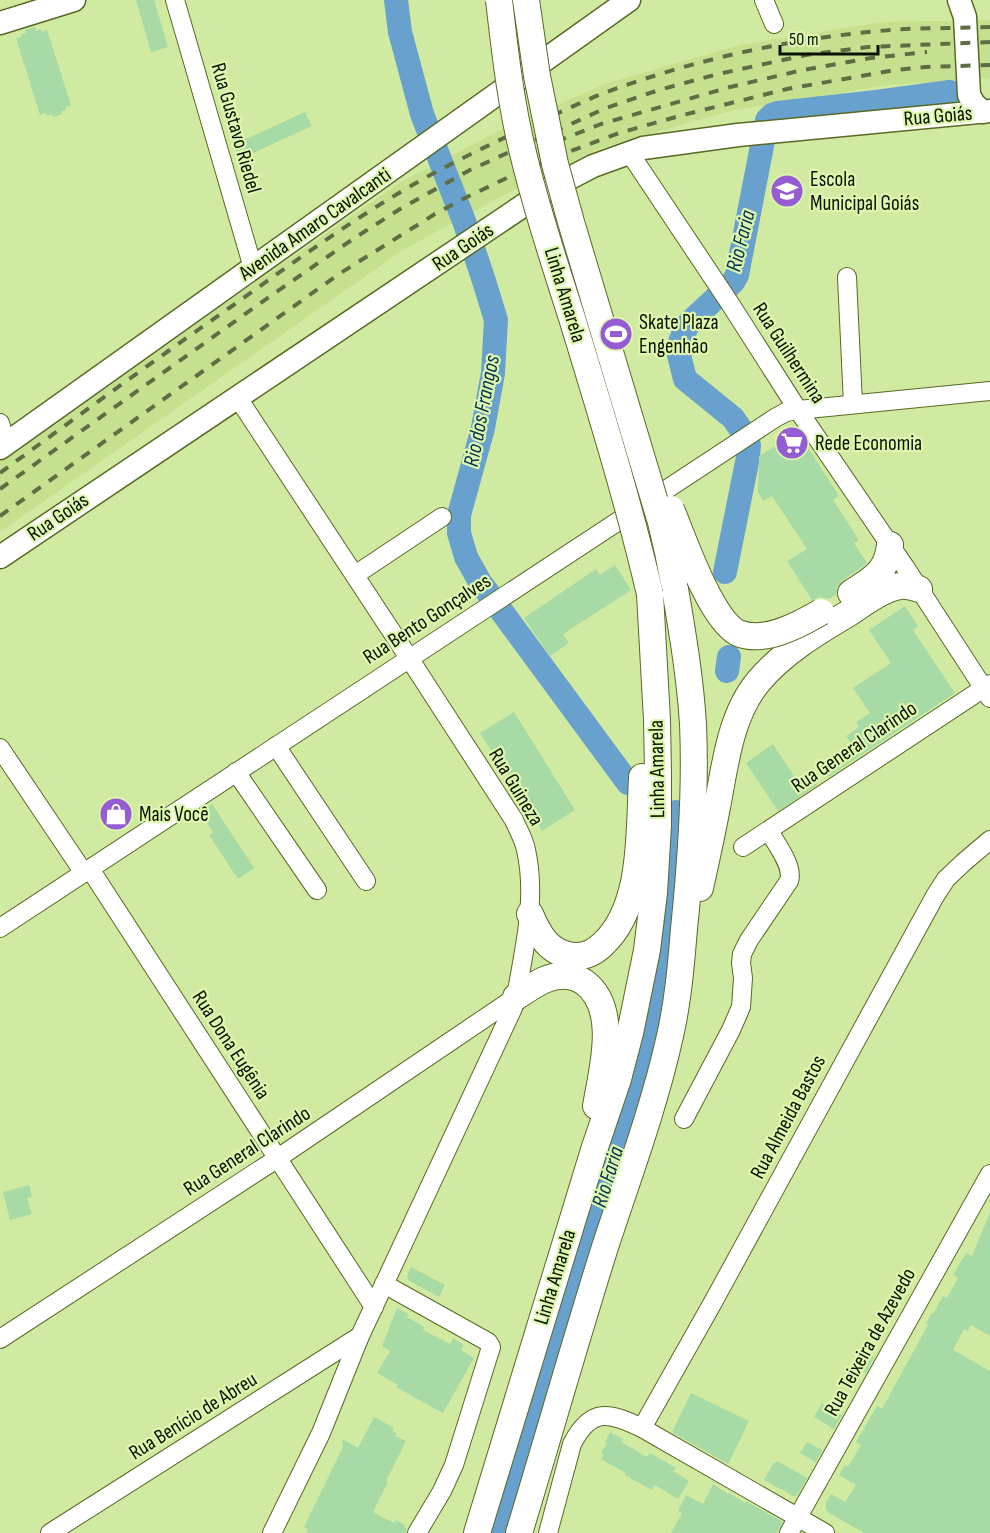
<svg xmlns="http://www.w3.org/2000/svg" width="990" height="1533" font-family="'Sofia Sans Condensed',sans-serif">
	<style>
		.built { fill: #c5e08f }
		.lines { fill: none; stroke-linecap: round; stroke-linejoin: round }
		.river { stroke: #69a1ce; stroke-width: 24 }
		.building { fill: #a7daa5 }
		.minor-casing { stroke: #566a24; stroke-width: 20 }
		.major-casing { stroke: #566a24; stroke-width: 25 }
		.highway-casing { stroke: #566a24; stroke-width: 28 }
		.minor { stroke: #fff; stroke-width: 18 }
		.major { stroke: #fff; stroke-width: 22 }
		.highway { stroke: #fff; stroke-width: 26 }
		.rail { stroke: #5e6d44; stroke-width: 4; stroke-dasharray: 10 10; stroke-linecap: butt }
		.highway-bridge-casing { stroke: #566a24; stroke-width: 28; stroke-linecap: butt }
		.highway-bridge { stroke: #fff; stroke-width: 26 }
		.labels { text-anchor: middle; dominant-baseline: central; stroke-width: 4.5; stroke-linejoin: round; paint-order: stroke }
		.street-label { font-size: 21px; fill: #091100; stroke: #def7ae }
		.poi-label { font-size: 21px; fill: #091100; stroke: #def7ae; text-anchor: start }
		.water-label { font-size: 22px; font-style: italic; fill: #043351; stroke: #def7ae }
	</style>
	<rect width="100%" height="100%" fill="#d1eaa1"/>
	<!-- built -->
	<path class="built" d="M 990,20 L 990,78 L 890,85 L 730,111 L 599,149 L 504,195 L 403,250 L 0,532 L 0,459 L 401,182 L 506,127 L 605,84 L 739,45 L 884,22 Z"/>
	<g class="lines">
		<!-- river -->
		<g class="river">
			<path d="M 396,0 L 400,32 L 422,114 L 464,221 L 484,281 L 496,320 L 493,373 L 483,428 L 459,515 L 459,533 L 466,557 L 480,582 L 628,783"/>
			<path d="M 725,572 L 748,457 L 749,445 L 744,434 L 733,418 L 685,379 L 678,351 L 681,339 L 689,323 L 733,282 L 737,275 L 767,120 L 772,115 L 778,113 L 876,102 L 950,92"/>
			<path d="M 727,671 L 729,657"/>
			<path d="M 499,1533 L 637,1080 L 653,1012 L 668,928 L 676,812"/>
		</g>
	</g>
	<!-- building -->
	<g class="building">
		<path d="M 136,0 L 154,0 L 168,47 L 151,52 Z"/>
		<path d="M 35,27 L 36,31 L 41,29 L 42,32 L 47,30 L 71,105 L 65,107 L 66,110 L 61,111 L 62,114 L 53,117 L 52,114 L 47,116 L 46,113 L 40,115 L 16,38 L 21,37 L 21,34 L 26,33 L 25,30 Z"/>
		<path d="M 305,112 L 312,126 L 240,159 L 233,145 Z"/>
		<path d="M 798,432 L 839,496 L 833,500 L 859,540 L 854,543 L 867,563 L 842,581 L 837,587 L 836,594 L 829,599 L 820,597 L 812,600 L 787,561 L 807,549 L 772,496 L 763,501 L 758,492 L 759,456 Z"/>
		<path d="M 615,565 L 631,590 L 563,634 L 569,643 L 550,656 L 524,618 L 596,569 L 600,575 Z"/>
		<path d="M 905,606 L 918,626 L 913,630 L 955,693 L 828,777 L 820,764 L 851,743 L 846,736 L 859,727 L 856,722 L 870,713 L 853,688 L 891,663 L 869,630 Z"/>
		<path d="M 514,712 L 575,810 L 542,831 L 480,733 Z"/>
		<path d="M 773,744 L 804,791 L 816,783 L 817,785 L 778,811 L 746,763 Z"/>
		<path d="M 212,804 L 254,868 L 238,879 L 209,835 L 213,832 L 201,812 Z"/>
		<path d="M 29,1185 L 32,1197 L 27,1198 L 32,1214 L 10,1220 L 3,1192 Z"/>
		<path d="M 990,1213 L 990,1336 L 971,1325 L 968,1331 L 964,1329 L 953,1350 L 990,1371 L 990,1533 L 864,1533 L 829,1513 L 826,1509 L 826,1502 L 831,1494 L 845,1502 L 856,1485 L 839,1475 L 845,1465 L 848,1467 L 861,1445 L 856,1442 L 877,1406 L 882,1409 L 928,1325 L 926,1324 L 932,1313 L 933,1314 L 943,1296 L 947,1298 L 958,1278 L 953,1275 L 966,1253 L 972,1256 Z"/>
		<path d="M 411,1267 L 445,1285 L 439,1297 L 408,1280 L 407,1276 Z"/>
		<path d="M 397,1308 L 408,1314 L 407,1317 L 424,1327 L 423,1330 L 450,1344 L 453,1338 L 464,1345 L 461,1350 L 474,1358 L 443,1413 L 396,1387 L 398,1385 L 377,1373 L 390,1351 L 382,1346 Z"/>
		<path d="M 860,1349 L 874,1357 L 866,1373 L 857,1368 L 860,1362 L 855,1359 Z"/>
		<path d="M 691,1393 L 749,1421 L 728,1464 L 672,1432 Z"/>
		<path d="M 822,1403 L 842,1415 L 834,1429 L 814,1417 Z"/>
		<path d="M 374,1417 L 394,1428 L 392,1431 L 397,1433 L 395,1436 L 406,1441 L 386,1481 L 388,1482 L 373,1512 L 394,1523 L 396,1520 L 405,1525 L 404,1527 L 407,1529 L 406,1533 L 306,1533 L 308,1529 L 304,1527 L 343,1447 L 342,1439 L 358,1448 Z"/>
		<path d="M 610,1432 L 623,1439 L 621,1442 L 647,1457 L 650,1453 L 676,1468 L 673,1471 L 689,1481 L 678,1499 L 655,1485 L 652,1490 L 625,1475 L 626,1473 L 601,1459 L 604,1455 L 601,1453 L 607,1443 L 605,1442 Z"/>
		<path d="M 807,1442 L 822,1450 L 816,1462 L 800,1453 Z"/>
		<path d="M 777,1461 L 807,1478 L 797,1496 L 793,1496 L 764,1480 L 774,1462 L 776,1463 Z"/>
		<path d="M 713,1484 L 728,1494 L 729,1493 L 745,1503 L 746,1501 L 783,1522 L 777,1533 L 671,1533 L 682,1513 L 678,1511 L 686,1495 L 703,1504 Z"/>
	</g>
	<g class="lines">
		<!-- minor casing -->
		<g class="minor-casing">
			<g id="minor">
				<path d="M 175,0 L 253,268"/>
				<path d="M 764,0 L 774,24"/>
				<path d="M 629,152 L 729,302 L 798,410 L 905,567 L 990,698"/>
				<path d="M 847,277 L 853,404"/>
				<path d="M 238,398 L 409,658 L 514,820 C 518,830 524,839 526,850 C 537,899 524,949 516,997 L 513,1008 L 360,1336 L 321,1433 L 272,1533"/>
				<path d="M 0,423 L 6,443"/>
				<path d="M 355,575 L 442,517"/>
				<path d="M 276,746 L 366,881"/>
				<path d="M 0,748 L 84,873"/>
				<path d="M 236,772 L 317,890"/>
				<path d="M 743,847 L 990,684"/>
				<path d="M 90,869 L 374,1307"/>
				<path d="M 0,928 L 775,418 L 786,412 L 798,410 L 990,391"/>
				<path d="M 684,1119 L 731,1030 L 741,1007 L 743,978 L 741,963 L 742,954 L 749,940 L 789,881 C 794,866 776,844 769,831"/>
				<path d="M 384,1284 L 488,1342 L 491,1347 L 454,1465 L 442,1491 L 417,1533"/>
				<path d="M 0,1339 L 278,1158 L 516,997"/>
				<path d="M 642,1428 L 712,1304 L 935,896 L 946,879 L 964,862 L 990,840"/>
				<path d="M 50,1533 L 360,1336"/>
				<path d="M 548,1533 L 572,1444 C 591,1407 609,1412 642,1428 L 825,1533"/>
				<path d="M 789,1533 L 990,1174"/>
			</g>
		</g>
		<!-- major casing -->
		<g class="major-casing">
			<g id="major">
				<path d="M 959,0 L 965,17 L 969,95 L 974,104 L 983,112"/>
				<path d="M 0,23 L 74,0"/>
				<path d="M 0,448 L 629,0"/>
				<path d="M 0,557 L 545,191 L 593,166 L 643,148 L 738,135 L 990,111"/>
			</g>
		</g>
		<!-- highway casing -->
		<g class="highway-casing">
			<g id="highway">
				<path d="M 851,593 C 872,579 887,573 890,545"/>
				<path d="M 700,888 C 706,861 712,834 717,807 C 725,766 730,716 758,682 C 782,653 817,632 849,613 C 863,604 884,587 901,586 C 907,585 913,587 919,589"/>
				<path d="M 530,914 C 539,935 549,954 574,956 C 585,957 595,952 603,944 C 644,906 639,830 642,777"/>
				<path d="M 516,997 C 525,991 535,984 544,980 C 558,974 572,974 584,982 C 620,1008 602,1070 596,1106"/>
				<path d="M 477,1533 L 594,1150 L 618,1079 L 630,1033 L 647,950 L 654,893 L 658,825 L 658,773 L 657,720 L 650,594"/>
				<path d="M 519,1533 C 548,1438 575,1342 605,1247 C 628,1177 654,1108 670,1036 C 678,1001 681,965 684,929 C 691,861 696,792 693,724 C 690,676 682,630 674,583"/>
			</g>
		</g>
		<!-- minor -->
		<use href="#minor" class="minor"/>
		<!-- major -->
		<use href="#major" class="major"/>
		<!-- highway -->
		<use href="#highway" class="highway"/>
		<!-- rail -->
		<g class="rail">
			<path d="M 538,149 L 601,124 L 730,87 L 803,70 L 871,58 L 927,52"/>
			<path d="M 0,473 C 78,416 156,359 235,304 C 294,262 353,219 416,183 C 455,161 495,142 536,123 C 559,113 583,101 607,92 C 701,57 807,35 906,29 C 934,28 962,28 990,27"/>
			<path d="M 0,489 L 269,297 L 356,237 L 400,209 L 470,170 L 606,108 L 659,90 L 718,74 L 806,55 L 868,47 L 990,42"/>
			<path d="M 0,516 L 339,274 L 435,214 L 467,197 L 513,175 L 568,152 L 619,133 L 683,115 L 787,89 L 895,70 L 925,67 L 990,65"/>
		</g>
		<!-- highway-bridge casing -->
		<g class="highway-bridge-casing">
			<g id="highway-bridge">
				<path d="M 499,0 C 505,52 511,106 524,157 C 537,211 555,265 572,318 C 600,410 628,500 650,594"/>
				<path d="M 526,0 L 537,76 L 555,164 L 571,222 L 661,522 L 668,552 L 674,583"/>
				<path d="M 671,509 C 683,538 711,620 738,633 C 764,644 799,625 821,612"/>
			</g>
		</g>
		<!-- highway-bridge -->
		<use href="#highway-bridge" class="highway-bridge"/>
	</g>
	<!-- icons -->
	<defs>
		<g id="school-disc" transform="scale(1.725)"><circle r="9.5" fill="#965cd3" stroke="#def7ae"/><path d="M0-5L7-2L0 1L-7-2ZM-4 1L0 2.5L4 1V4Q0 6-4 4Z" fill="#fff"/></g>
		<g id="stadium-disc" transform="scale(1.725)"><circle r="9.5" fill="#965cd3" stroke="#def7ae"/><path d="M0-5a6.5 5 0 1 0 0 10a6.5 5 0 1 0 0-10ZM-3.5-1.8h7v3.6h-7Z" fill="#fff"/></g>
		<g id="supermarket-disc" transform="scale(1.725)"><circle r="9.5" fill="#965cd3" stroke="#def7ae"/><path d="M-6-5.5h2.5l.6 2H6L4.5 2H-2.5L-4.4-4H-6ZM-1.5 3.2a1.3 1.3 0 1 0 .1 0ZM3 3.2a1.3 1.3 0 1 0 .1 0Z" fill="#fff"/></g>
		<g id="shop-disc" transform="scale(1.725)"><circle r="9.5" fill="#965cd3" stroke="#def7ae"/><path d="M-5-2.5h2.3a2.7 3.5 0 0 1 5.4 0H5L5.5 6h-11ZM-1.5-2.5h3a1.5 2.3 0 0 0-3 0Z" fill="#fff"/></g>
	</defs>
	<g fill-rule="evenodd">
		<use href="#school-disc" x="787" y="191"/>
		<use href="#stadium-disc" x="616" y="334"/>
		<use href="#supermarket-disc" x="792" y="443"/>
		<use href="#shop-disc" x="116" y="814"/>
	</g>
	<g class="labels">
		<!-- street labels -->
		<g class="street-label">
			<text transform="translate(938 116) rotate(-5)">Rua Goiás</text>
			<text transform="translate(236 128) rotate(74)">Rua Gustavo Riedel</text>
			<text transform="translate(315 224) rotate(-35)">Avenida Amaro Cavalcanti</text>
			<text transform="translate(463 247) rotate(-34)">Rua Goiás</text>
			<text transform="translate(565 295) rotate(73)">Linha Amarela</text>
			<text transform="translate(789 353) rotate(57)">Rua Guilhermina</text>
			<text transform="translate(58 517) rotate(-34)">Rua Goiás</text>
			<text transform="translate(427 619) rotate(-33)">Rua Bento Gonçalves</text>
			<text transform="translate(854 747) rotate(-34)">Rua General Clarindo</text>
			<text transform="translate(657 769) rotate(-91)">Linha Amarela</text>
			<text transform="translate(516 787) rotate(59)">Rua Guineza</text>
			<text transform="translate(231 1045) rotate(57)">Rua Dona Eugênia</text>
			<text transform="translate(788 1117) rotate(-62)">Rua Almeida Bastos</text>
			<text transform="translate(247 1151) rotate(-33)">Rua General Clarindo</text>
			<text transform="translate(555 1277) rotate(-73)">Linha Amarela</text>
			<text transform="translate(870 1342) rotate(-61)">Rua Teixeira de Azevedo</text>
			<text transform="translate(193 1416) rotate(-32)">Rua Benício de Abreu</text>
		</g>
		<!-- poi labels -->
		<g class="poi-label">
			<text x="810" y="179">Escola<tspan x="810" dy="24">Municipal Goiás</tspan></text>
			<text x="639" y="322">Skate Plaza<tspan x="639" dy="24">Engenhão</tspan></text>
			<text x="815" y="443">Rede Economia</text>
			<text x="139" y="814">Mais Você</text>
		</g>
		<!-- water labels -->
		<g class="water-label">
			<text transform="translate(741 241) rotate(-76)">Rio Faria</text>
			<text transform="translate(482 411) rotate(-79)">Rio dos Frangos</text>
			<text transform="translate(608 1177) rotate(-73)">Rio Faria</text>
		</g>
	</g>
	<!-- scale -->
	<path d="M780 45v9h98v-9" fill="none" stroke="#091100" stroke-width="3"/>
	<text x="789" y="45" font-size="18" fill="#091100" stroke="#def7ae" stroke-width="4.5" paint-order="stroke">50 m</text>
</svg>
